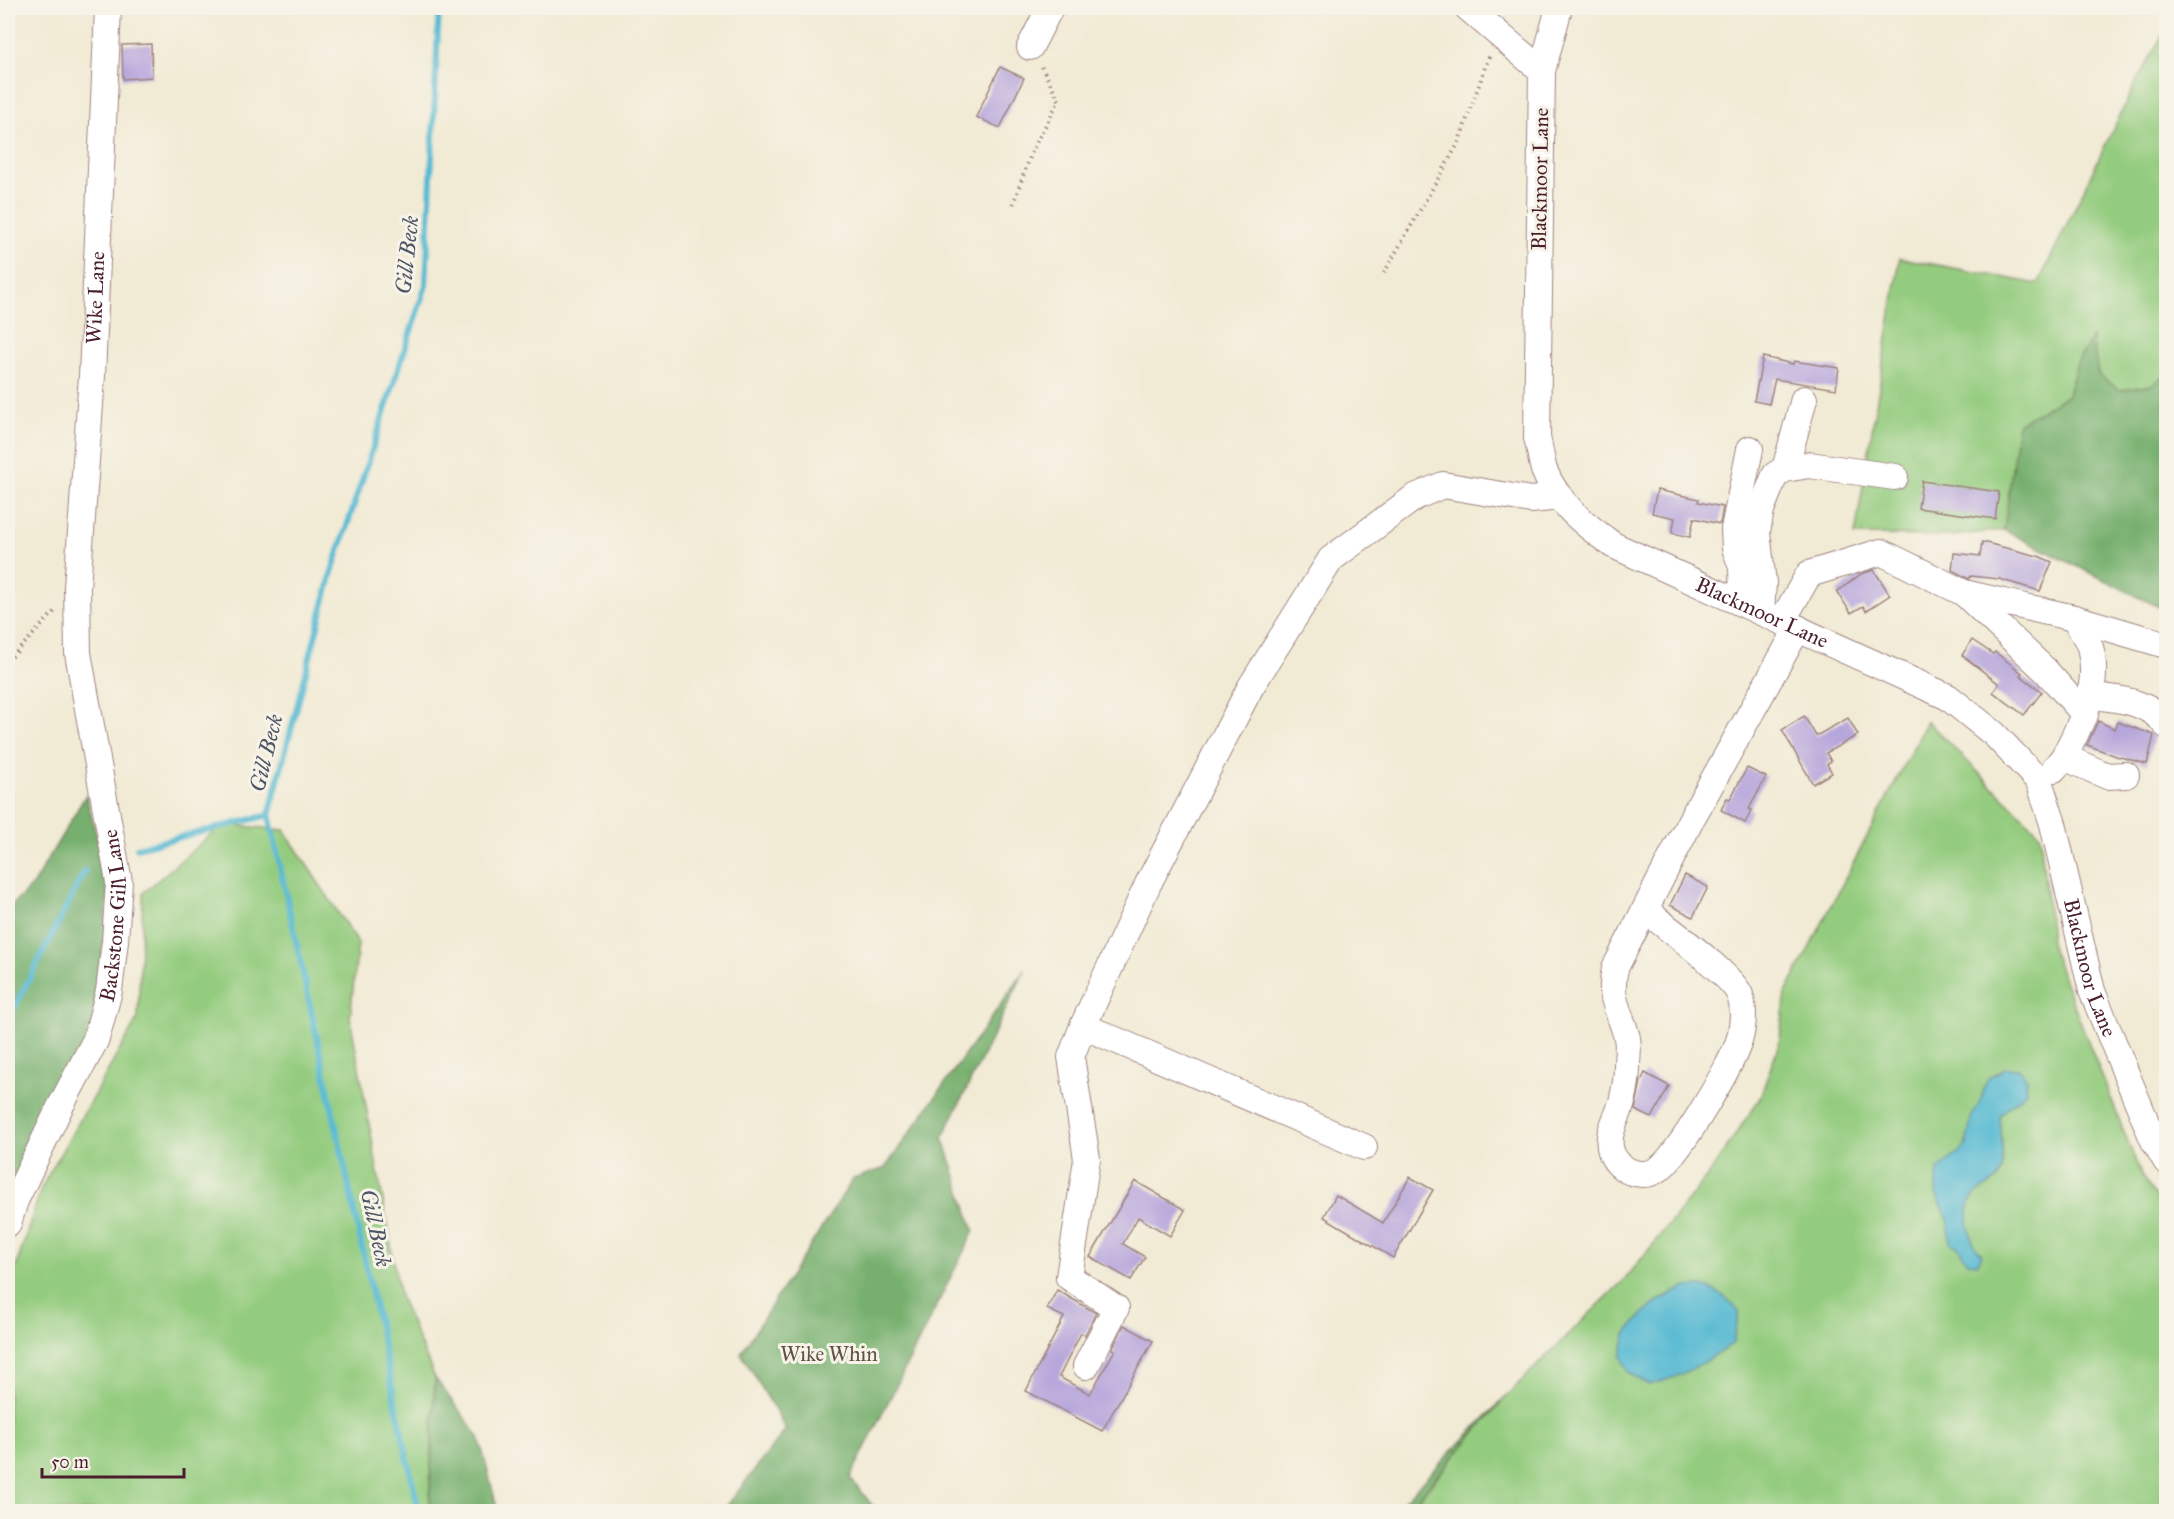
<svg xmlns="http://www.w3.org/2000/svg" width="2174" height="1519" font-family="'IM FELL Great Primer',serif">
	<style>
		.green { fill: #94cc7f; stroke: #6f7655; stroke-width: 1.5 }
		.forest { fill: #77b06e; stroke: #60684c; stroke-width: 1.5 }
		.water { fill: #54b9d2; stroke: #4f6c7e; stroke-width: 1.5 }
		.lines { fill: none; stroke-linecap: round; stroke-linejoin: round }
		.stream { stroke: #54b9d2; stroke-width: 6 }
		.building { fill: #b7a6db }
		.minor-casing { stroke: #9e8480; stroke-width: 28 }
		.path { stroke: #9e8480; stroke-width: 4; stroke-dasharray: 1.5 4.5; stroke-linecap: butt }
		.minor { stroke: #fff; stroke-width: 26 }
		.labels { text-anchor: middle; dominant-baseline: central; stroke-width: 6; stroke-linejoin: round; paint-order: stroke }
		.street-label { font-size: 21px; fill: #4a1f2b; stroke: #f7f3e8 }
		.park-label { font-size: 21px; fill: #605344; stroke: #f7f3e8 }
		.water-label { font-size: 22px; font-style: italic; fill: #4e5565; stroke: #f7f3e8 }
	</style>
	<rect width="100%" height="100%" fill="#f7f3e8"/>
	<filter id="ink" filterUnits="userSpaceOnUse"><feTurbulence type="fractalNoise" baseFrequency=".0167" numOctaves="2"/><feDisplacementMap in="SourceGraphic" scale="12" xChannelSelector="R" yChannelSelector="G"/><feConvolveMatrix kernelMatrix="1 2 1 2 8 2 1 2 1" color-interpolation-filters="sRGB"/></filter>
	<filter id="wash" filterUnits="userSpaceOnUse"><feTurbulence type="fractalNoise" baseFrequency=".008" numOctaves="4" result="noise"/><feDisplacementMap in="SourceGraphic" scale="24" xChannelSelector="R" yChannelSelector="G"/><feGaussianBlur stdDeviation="1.35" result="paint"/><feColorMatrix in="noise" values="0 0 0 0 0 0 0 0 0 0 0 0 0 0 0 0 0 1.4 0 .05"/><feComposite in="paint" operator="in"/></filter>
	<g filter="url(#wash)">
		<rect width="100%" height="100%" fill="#f1ead4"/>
		<!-- green -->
		<g class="green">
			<path d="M 2166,29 L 2166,593 L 2163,592 L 2159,607 L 2004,530 L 1950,536 L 1855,535 L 1900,258 L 2038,284 L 2137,80 Z"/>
			<path d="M 1927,721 L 2040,834 L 2052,950 L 2142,1177 L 2166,1212 L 2166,1511 L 1407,1512 L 1507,1395 L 1627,1277 L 1709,1174 L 1760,1098 L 1779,1044 L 1786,993 Z"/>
			<path d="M 223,824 L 284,830 L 358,943 L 350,1017 L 400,1297 L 435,1378 L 429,1511 L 8,1511 L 8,1292 L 42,1186 L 138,1018 L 143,893 Z"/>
		</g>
		<!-- forest -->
		<g class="forest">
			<path d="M 2092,337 L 2098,374 L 2119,390 L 2152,385 L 2166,375 L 2166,593 L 2163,592 L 2159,607 L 2004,530 L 2018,424 L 2068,395 L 2077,363 Z"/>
			<path d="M 86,795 L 109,884 L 95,1026 L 8,1189 L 8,909 L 32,886 Z"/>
			<path d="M 1025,970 L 943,1137 L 974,1231 L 850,1478 L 877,1511 L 723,1511 L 786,1429 L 741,1353 L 853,1179 L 885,1168 Z"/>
			<path d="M 435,1378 L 479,1437 L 498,1511 L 429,1511 Z"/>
			<path d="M 1507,1395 L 1407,1511 L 1394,1511 Z"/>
		</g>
		<!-- water -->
		<g class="water">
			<path d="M 2005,1068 L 2019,1068 L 2027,1079 L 2026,1092 L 2000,1115 C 2000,1125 2005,1166 2002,1170 C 1995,1188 1985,1184 1975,1195 C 1962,1209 1969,1243 1982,1255 L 1978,1263 L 1968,1262 L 1957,1246 L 1950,1243 L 1949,1222 L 1936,1193 L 1938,1170 L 1966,1146 L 1972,1114 L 1980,1103 L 1984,1087 L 1989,1077 Z"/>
			<path d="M 1702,1286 C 1719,1291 1728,1298 1739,1312 L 1733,1343 C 1709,1361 1679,1378 1649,1385 L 1629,1373 L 1621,1357 L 1626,1334 L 1643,1314 L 1660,1300 L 1686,1287 Z"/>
		</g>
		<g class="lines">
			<!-- stream -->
			<g class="stream">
				<path d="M 137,848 L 269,815"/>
				<path d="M 8,1020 L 85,871"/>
				<path d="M 419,1512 L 269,815 L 332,572 L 426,285 L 439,8"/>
			</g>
		</g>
		<g id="blocks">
			<!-- building -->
			<g class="building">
				<path d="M 151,44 L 152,77 L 123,79 L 122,45 Z"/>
				<path d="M 1000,67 L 1024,78 L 1000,128 L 976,117 Z"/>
				<path d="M 1763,357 L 1793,364 L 1794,361 L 1839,368 L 1836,389 L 1775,379 L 1769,404 L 1754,401 Z"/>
				<path d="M 1922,481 L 1999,492 L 1995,519 L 1918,508 Z"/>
				<path d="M 1657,490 L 1699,499 L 1698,502 L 1723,507 L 1720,524 L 1694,518 L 1690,537 L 1672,533 L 1675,518 L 1652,513 Z"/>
				<path d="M 1982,542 L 2038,556 L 2052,562 L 2040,591 L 1999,579 L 1971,576 L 1969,579 L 1952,570 L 1954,553 L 1980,556 Z"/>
				<path d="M 1874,570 L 1890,595 L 1866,611 L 1863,606 L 1851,613 L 1837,592 L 1861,574 Z"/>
				<path d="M 1972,640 L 1993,654 L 1995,652 L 2022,673 L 2020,675 L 2042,692 L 2024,715 L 1993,692 L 1999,684 L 1962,655 Z"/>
				<path d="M 1804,716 L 1816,736 L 1848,718 L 1858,735 L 1826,753 L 1831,761 L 1827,764 L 1832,773 L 1813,784 L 1782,730 Z"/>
				<path d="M 2098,721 L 2115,729 L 2118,722 L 2154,735 L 2147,764 L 2116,756 L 2087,745 Z"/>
				<path d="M 1747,768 L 1766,777 L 1749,809 L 1752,810 L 1745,823 L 1721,810 L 1727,798 L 1730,799 Z"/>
				<path d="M 1685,875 L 1708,887 L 1693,917 L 1670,905 Z"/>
				<path d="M 1645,1073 L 1669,1086 L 1652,1118 L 1635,1110 L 1641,1081 Z"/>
				<path d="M 1410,1177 L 1433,1190 L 1393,1258 L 1324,1217 L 1336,1195 L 1383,1223 Z"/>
				<path d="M 1135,1181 L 1185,1210 L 1170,1236 L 1138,1217 L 1123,1244 L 1145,1257 L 1131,1280 L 1090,1257 Z"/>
				<path d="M 1057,1290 L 1096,1313 L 1085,1335 L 1081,1333 L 1059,1377 L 1090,1394 L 1115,1350 L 1112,1349 L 1124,1325 L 1153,1341 L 1102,1431 L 1026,1391 L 1064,1317 L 1047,1309 Z"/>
			</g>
		</g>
	</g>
	<g filter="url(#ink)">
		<use href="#blocks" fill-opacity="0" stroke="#9e8480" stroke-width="1.5"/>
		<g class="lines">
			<!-- minor casing -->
			<g class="minor-casing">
				<g id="minor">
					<path d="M 1468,8 L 1542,71"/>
					<path id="s1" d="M 1559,8 L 1542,71 L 1537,438 C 1540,448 1541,460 1544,470 C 1557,503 1585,525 1613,545 L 1948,697 L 1994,734 L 2039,781 L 2053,824 L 2092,991 L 2153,1139 L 2166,1161"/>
					<path d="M 1030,47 L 1050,8"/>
					<path d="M 1785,469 L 1804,399"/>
					<path d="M 1964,593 L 2046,671 L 2085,715"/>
					<path d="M 1743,603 L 1742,567 L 1735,548 L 1734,529 L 1750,449"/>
					<path d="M 1761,612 L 1763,583 L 1757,532 L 1761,510 L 1775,475 L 1785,469 L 1809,465 L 1895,477"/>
					<path d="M 1782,621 L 1809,574 L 1881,552 L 1964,593 L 2074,618 L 2166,645"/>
					<path d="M 2089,696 C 2117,698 2149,701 2166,725"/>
					<path d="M 2064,757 C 2081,724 2101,686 2090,647 C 2087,637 2079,627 2074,618"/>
					<path d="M 2054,769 L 2064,757 L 2107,776 L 2126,775"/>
					<path d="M 1645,910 C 1665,926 1732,975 1740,995 C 1745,1010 1743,1030 1738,1044 C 1730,1067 1676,1160 1657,1170 C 1649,1175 1640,1175 1631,1172 C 1623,1169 1615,1162 1612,1154 C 1604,1135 1618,1119 1622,1102 C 1625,1090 1627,1077 1627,1066 C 1627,1057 1629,1047 1627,1038 C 1620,1009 1608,1001 1615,968 L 1692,818 L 1798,628"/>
					<path d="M 1083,1026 L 1071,1057 L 1087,1159 L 1069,1277 L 1116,1308 L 1086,1366"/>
					<path d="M 1364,1147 L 1083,1026 L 1148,884 L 1250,688 L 1331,559 L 1415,497 L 1443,485 L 1531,500 L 1560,497"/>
					<path id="s2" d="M 8,1223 L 15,1201 L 60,1107 L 96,1039 L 109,991 L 115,941 L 119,882 L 78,653 L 77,588 L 92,376 L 108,8"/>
				</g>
			</g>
			<!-- path -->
			<g class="path">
				<path d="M 1013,204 L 1033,149 L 1059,100 L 1040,64"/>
				<path d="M 1384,273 L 1458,144 L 1490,54"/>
				<path d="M 8,661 L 57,609"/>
			</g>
			<!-- minor -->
			<use href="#minor" class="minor"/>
		</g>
	</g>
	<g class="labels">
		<!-- street labels -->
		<g class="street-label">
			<text transform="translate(1540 179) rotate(-89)">Blackmoor Lane</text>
			<text stroke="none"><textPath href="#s2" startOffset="952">Wike Lane</textPath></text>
			<text stroke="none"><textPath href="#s1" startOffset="732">Blackmoor Lane</textPath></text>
			<text stroke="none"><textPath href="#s2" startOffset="330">Backstone Gill Lane</textPath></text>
			<text stroke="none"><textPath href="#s1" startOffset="1254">Blackmoor Lane</textPath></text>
		</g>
		<!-- park labels -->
		<g class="park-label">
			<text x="829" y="1354">Wike Whin</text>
		</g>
		<!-- water labels -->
		<g class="water-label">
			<text transform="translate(407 255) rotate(-84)">Gill Beck</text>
			<text transform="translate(266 753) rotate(-76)">Gill Beck</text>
			<text transform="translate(376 1228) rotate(78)">Gill Beck</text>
		</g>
	</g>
	<!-- margin -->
	<rect width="2174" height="1519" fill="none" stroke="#f7f3e8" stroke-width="30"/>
	<!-- scale -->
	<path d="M42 1468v9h142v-9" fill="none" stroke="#4a1f2b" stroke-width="3"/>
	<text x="51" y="1468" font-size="18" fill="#4a1f2b" stroke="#f7f3e8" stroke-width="4.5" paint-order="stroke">50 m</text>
</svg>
